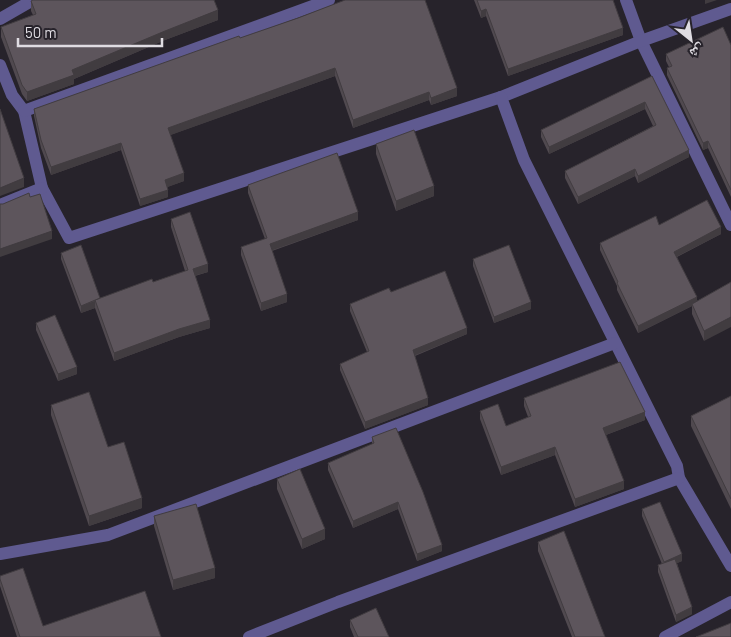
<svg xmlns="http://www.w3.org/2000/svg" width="731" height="637" font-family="Barlow,'Noto Naskh Arabic',sans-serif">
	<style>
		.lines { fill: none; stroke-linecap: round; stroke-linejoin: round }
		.street { stroke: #5f5a90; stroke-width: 12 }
		.wall { fill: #50494f }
		.shaded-wall { fill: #413c40 }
		.building { fill: #5d555c; stroke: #413c40 }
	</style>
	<rect width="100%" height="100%" fill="#27232b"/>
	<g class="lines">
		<!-- street -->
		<g class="street">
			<path d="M 626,0 L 641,41 L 731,225"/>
			<path d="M 0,19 L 33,0"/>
			<path d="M 0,65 L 12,95 L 24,111 L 42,188 L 69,238 L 501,97 L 641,41 L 731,9"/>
			<path d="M 501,97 L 524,160 L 677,466 L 679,478 L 731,566"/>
			<path d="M 24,111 L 329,0"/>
			<path d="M 0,205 L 42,188"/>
			<path d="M 0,554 L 108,535 L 615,343"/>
			<path d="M 249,637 L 338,602 L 679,478"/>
			<path d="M 665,637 L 731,602"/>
		</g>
	</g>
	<!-- wall -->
	<g class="wall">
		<path d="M 474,0 L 613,0 L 623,35 L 508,76 L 486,16 L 481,18 Z"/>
		<path d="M 31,1 L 218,20 L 165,40 L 74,79 L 74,84 L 27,101 L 22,94 L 1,37 L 1,27 L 33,15 L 31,11 Z"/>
		<path d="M 240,38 L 457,96 L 431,105 L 429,100 L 353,128 L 335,76 L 170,135 L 184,181 L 167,187 L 168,197 L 140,206 L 121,150 L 51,175 L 41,148 L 34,116 L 34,109 Z"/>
		<path d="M 731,45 L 731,197 L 708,148 L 703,150 L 667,75 L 667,68 L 669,67 L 666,61 L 666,54 Z"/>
		<path d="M 652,76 L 689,157 L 638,183 L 635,176 L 578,204 L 565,178 L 565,171 L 653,126 L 645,109 L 549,154 L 541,137 L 541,130 Z"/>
		<path d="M 376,144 L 434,196 L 396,211 L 376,154 Z"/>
		<path d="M 248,185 L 358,220 L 272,251 L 287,302 L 261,311 L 241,255 L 241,247 L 265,239 L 248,193 Z"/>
		<path d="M 171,219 L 208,272 L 195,276 L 210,328 L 179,337 L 114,361 L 95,308 L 81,313 L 61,259 L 61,253 L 100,298 L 153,282 L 185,271 L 171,227 Z"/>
		<path d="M 659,225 L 721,234 L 677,257 L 697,301 L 731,282 L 704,341 L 692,314 L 692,306 L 638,333 L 617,290 L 617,286 L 600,250 L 600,243 Z"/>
		<path d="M 473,259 L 531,309 L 494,323 L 473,266 Z"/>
		<path d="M 391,292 L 467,334 L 415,356 L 428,405 L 365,429 L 340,370 L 340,364 L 367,352 L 350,311 L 350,304 Z"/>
		<path d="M 36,323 L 77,374 L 58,381 L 36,330 Z"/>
		<path d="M 731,396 L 731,509 L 691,426 L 691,416 Z"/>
		<path d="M 524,398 L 645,420 L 606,435 L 624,489 L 575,507 L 555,455 L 501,475 L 480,419 L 480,411 L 506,426 L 528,417 L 524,406 Z"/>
		<path d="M 51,405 L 108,447 L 142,508 L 89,526 L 51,415 Z"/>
		<path d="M 372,437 L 442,551 L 417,561 L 398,509 L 353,528 L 328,470 L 328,463 L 372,444 Z"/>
		<path d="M 277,479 L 325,539 L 302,549 L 277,489 Z"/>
		<path d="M 642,509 L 682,561 L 677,563 L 692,614 L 676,622 L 658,572 L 658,565 L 662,564 L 642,516 Z"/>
		<path d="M 154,516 L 215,578 L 173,590 L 154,526 Z"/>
		<path d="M 538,542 L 605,637 L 572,637 L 538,551 Z"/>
		<path d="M 0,576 L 43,626 L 161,637 L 17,637 L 0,586 Z"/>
		<path d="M 350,620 L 389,637 L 354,637 L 350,627 Z"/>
	</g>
	<!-- shaded-wall -->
	<g class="shaded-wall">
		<path d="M 705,0 L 717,0 L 705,4 Z"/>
		<path d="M 486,9 L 486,16 L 481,18 L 481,11 Z"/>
		<path d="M 218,10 L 218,20 L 165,40 L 74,79 L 74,84 L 27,101 L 27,92 L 72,70 L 165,31 Z"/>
		<path d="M 623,28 L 623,35 L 508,76 L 508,69 Z"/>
		<path d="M 335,68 L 335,76 L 168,136 L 168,128 Z"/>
		<path d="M 457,88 L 457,96 L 431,105 L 431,98 Z"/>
		<path d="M 429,92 L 429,100 L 353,128 L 353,120 Z"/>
		<path d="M 645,102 L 645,109 L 549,154 L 549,147 Z"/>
		<path d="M 708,141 L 708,148 L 703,150 L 703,143 Z"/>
		<path d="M 121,143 L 121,150 L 51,175 L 51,167 Z"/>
		<path d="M 689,150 L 689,157 L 638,183 L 638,176 Z"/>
		<path d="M 635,169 L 635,176 L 578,204 L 578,197 Z"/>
		<path d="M 184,173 L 184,181 L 165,188 L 165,180 Z"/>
		<path d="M 24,178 L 24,187 L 0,196 L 0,188 Z"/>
		<path d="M 434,186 L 434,196 L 396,211 L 396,201 Z"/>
		<path d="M 168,190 L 168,197 L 140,206 L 140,199 Z"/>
		<path d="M 358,212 L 358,220 L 270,251 L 270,244 Z"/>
		<path d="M 721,227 L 721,234 L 674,258 L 674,252 Z"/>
		<path d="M 52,231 L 52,239 L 0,257 L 0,249 Z"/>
		<path d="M 208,264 L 208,272 L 193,276 L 193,269 Z"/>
		<path d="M 287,294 L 287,302 L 261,311 L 261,303 Z"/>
		<path d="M 697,297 L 697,304 L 692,304 L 692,306 L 638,333 L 638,326 Z"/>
		<path d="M 95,301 L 95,308 L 81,313 L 81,306 Z"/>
		<path d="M 531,302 L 531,309 L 494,323 L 494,317 Z"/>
		<path d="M 731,317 L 731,327 L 704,341 L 704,331 Z"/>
		<path d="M 210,320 L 210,328 L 179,337 L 114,361 L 114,353 L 179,329 Z"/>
		<path d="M 467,328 L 467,334 L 413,356 L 413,350 Z"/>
		<path d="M 77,367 L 77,374 L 58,381 L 58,374 Z"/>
		<path d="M 428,398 L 428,405 L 365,429 L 365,422 Z"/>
		<path d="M 645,412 L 645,420 L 603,436 L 603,428 Z"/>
		<path d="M 555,447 L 555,455 L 501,475 L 501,467 Z"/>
		<path d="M 624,481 L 624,489 L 575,507 L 575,499 Z"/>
		<path d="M 142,498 L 142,508 L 89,526 L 89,516 Z"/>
		<path d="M 398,502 L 398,509 L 353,528 L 353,521 Z"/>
		<path d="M 325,529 L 325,539 L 302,549 L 302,539 Z"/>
		<path d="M 442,545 L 442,551 L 417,561 L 417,554 Z"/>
		<path d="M 682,554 L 682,561 L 664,569 L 664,562 Z"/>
		<path d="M 215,568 L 215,578 L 173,590 L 173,580 Z"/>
		<path d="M 692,607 L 692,614 L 676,622 L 676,615 Z"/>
	</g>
	<!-- building -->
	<g class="building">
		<path d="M 33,0 L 214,0 L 218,10 L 165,31 L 72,70 L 74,75 L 27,92 L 22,85 L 1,27 L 36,14 L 31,1 Z"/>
		<path d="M 345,0 L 425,0 L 457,88 L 431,98 L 429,92 L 353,120 L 335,68 L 168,128 L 184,173 L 165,180 L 168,190 L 140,199 L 121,143 L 51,167 L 41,140 L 34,109 L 239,36 L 240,38 L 298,18 Z"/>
		<path d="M 477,0 L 613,0 L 623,28 L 508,69 L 486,9 L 481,11 Z"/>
		<path d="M 723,27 L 731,45 L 731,190 L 708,141 L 703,143 L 667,68 L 672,66 L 666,54 Z"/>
		<path d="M 652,76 L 689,150 L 638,176 L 635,169 L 578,197 L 565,171 L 656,125 L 645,102 L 549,147 L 541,130 Z"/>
		<path d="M 0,109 L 24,178 L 0,188 Z"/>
		<path d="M 414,130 L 434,186 L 396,201 L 376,144 Z"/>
		<path d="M 337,153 L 358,212 L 270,244 L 287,294 L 261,303 L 241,247 L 267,238 L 248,185 Z"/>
		<path d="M 29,193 L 30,197 L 40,194 L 52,231 L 0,249 L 0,204 L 3,204 Z"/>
		<path d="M 707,200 L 721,227 L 674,252 L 697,297 L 638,326 L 617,283 L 618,282 L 600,243 L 656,216 L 659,225 Z"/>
		<path d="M 190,212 L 208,264 L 193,269 L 210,320 L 179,329 L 114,353 L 95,300 L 152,279 L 153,282 L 188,270 L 171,219 Z"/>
		<path d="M 81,245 L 100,298 L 81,306 L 61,253 Z"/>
		<path d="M 509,245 L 531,302 L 494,317 L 473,259 Z"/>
		<path d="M 445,271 L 467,328 L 413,350 L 428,398 L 365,422 L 340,364 L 369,351 L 350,304 L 389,288 L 391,292 Z"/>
		<path d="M 731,282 L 731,317 L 704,331 L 692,304 Z"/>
		<path d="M 55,315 L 77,367 L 58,374 L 36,323 Z"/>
		<path d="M 620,362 L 645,412 L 603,428 L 624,481 L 575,499 L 555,447 L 501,467 L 480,411 L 498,404 L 506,426 L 531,416 L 524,398 Z"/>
		<path d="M 89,392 L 108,447 L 124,442 L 142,498 L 89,516 L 51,405 Z"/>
		<path d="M 731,396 L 731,499 L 691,416 Z"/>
		<path d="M 396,428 L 423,492 L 442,545 L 417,554 L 398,502 L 353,521 L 328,463 L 374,443 L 372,437 Z"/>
		<path d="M 300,469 L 325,529 L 302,539 L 277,479 Z"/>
		<path d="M 660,502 L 682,554 L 664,562 L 642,509 Z"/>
		<path d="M 196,504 L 215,568 L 173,580 L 154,516 Z"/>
		<path d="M 564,531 L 605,637 L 575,637 L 538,542 Z"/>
		<path d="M 675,559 L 692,607 L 676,615 L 658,565 Z"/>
		<path d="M 23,568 L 43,626 L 145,591 L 161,637 L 20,637 L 0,579 L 0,576 Z"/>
		<path d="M 376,608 L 389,637 L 358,637 L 350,620 Z"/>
		<path d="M 731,623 L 731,637 L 696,637 Z"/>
	</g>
	<!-- north arrow -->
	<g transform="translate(691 40) rotate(150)" stroke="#27232b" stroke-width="4" paint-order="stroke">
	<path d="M0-4L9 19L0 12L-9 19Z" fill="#dfdce2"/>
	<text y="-8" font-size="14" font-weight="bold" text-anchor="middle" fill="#dfdce2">ش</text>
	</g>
	<!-- scale -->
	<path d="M18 38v8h144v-8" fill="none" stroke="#dfdce2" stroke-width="2.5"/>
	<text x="25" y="38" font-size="15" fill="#dfdce2" stroke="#27232b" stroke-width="4" paint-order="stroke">50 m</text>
</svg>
